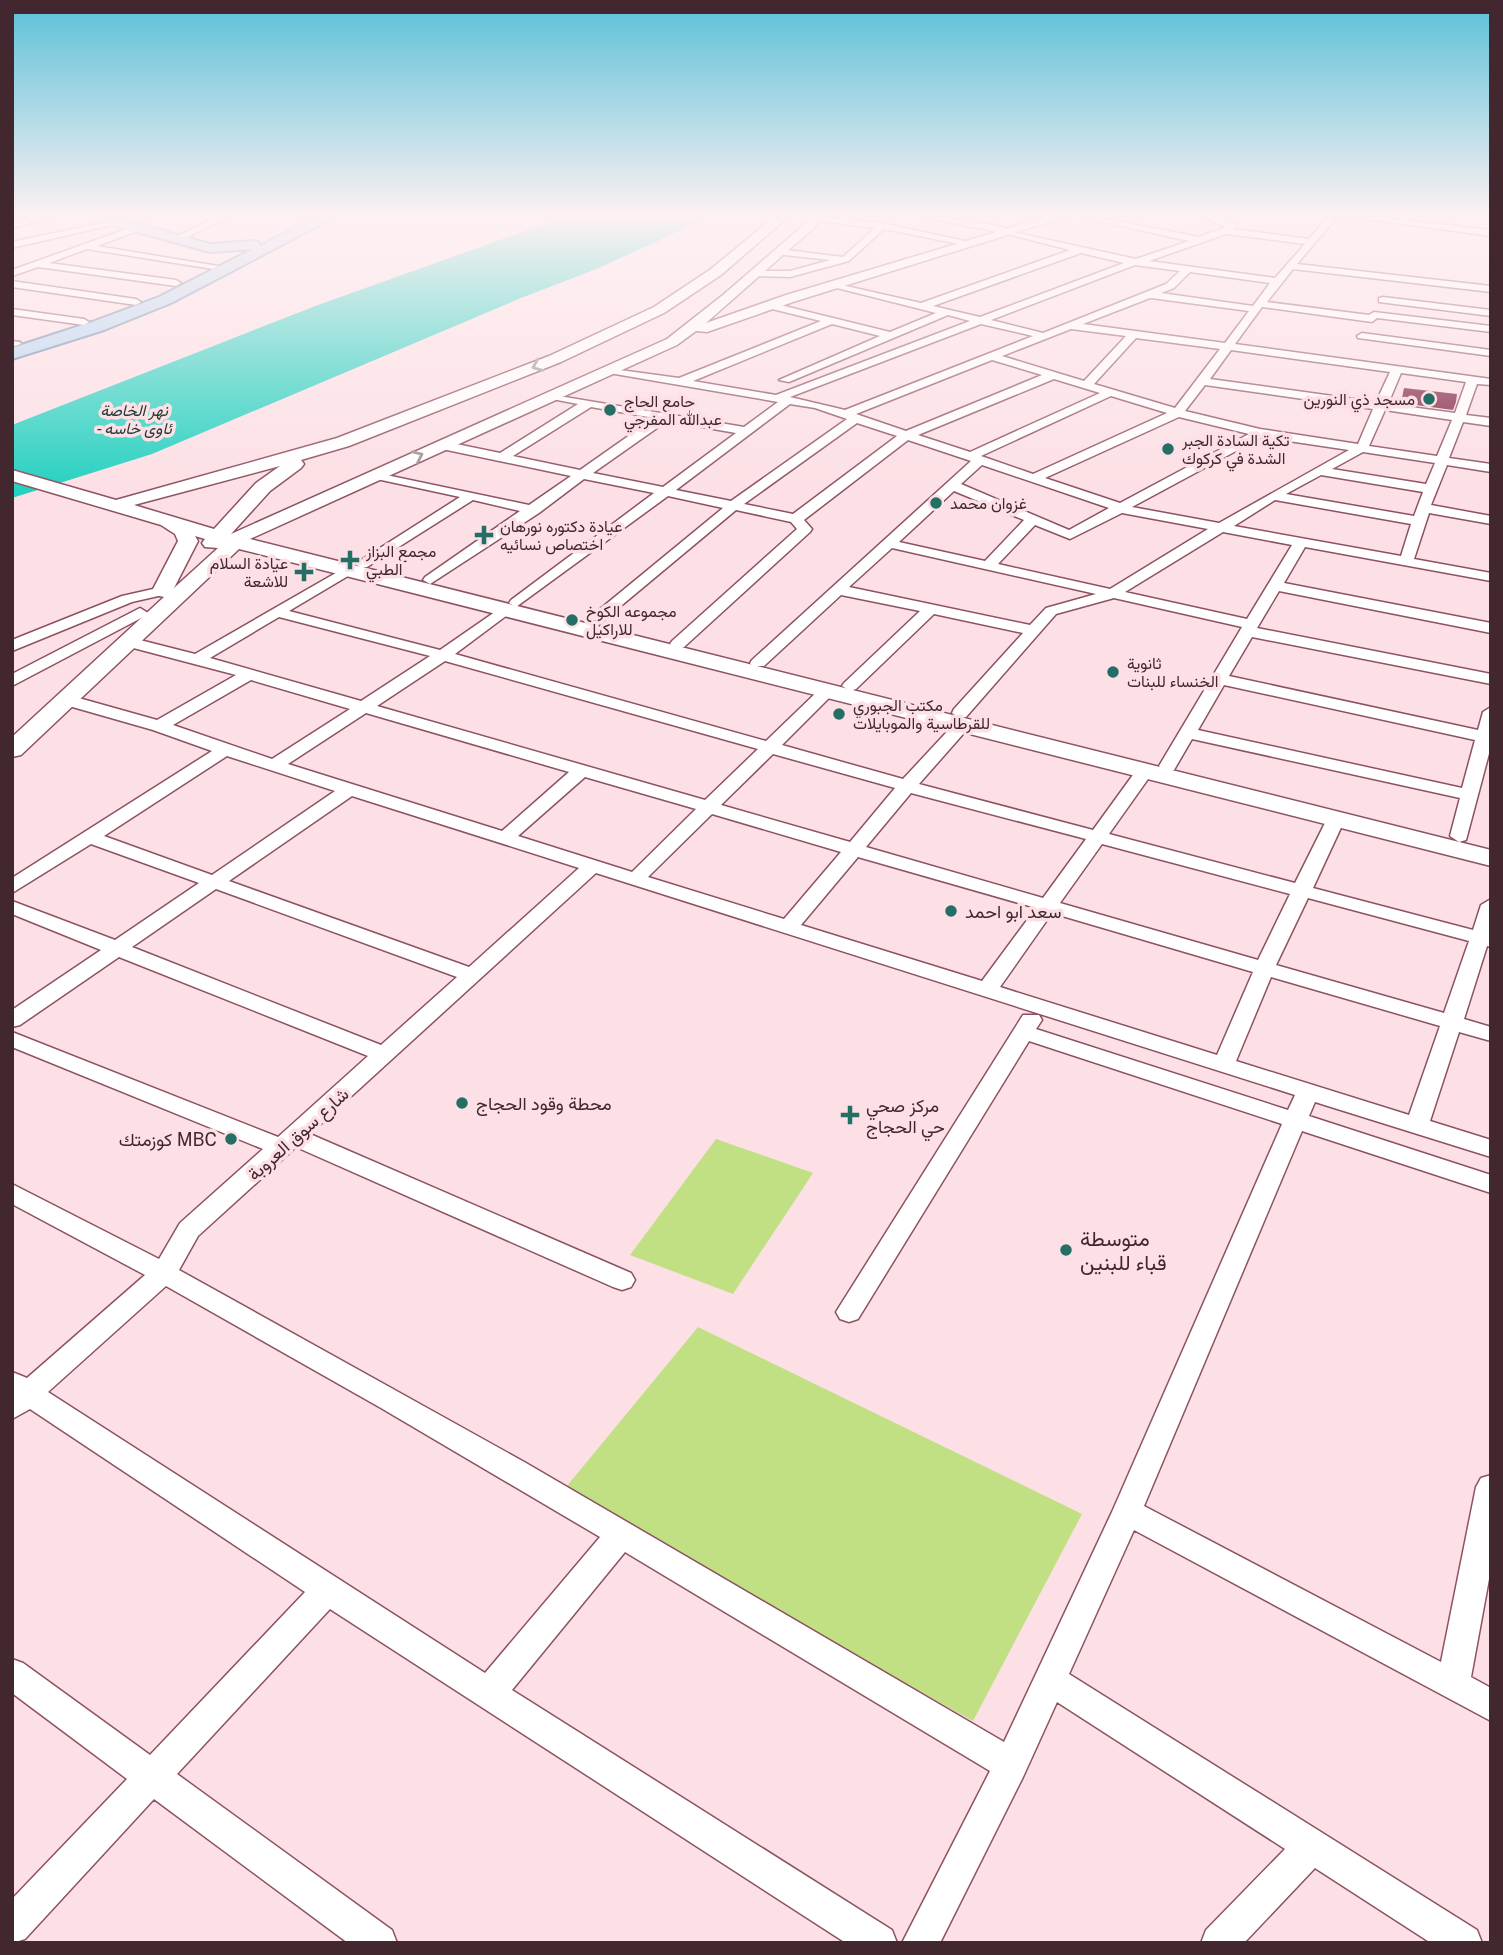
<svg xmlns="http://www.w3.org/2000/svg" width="1503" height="1955" font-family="'Public Sans',Vazirmatn,sans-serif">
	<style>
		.green { fill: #c1e084 }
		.water { fill: #25d1c0 }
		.building { fill: #7f2041 }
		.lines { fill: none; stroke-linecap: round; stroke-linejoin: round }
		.street-casing { stroke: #8d5261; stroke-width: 3 }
		.secondary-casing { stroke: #8d5261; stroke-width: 3 }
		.primary-casing { stroke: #6a86a8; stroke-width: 4 }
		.street { fill: #fff; fill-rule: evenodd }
		.secondary { fill: #fff; fill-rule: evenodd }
		.primary { fill: #b2d5f2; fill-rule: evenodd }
		.oneway { stroke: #a09496 }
		.poi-dot { fill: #256e65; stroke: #fce0e5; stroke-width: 2.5 }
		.labels { text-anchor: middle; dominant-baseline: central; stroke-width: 7; stroke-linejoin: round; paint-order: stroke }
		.far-poi-label { font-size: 16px; fill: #42282e; stroke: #fce0e5; text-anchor: start }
		.far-water-label { font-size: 16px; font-style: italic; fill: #213a37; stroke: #fce0e5 }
		.poi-label { font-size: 18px; fill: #42282e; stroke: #fce0e5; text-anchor: start }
		.street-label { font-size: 18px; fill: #42282e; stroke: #fce0e5 }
		.near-poi-label { font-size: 21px; fill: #42282e; stroke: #fce0e5; text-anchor: start }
	</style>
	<rect width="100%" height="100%" fill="#fce0e5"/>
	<!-- green -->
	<g class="green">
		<path d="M 716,1139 L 813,1173 L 733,1294 L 630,1255 Z"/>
		<path d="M 698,1327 L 1082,1514 L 973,1721 L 562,1492 Z"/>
	</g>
	<!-- water -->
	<path class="water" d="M 564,217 L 702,217 L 688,227 L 599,268 L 521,298 L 152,454 L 12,498 L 12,425 L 318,305 Z"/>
	<!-- building -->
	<path class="building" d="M 1404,388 L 1457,394 L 1456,402 L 1453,410 L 1401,403 Z"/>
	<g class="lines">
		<!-- street casing -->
		<g class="street-casing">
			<g id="street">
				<path d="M 35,217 L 51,217 L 12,228 L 12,222 Z"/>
				<path d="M 130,217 L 146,217 L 12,248 L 12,242 Z"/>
				<path d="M 216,217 L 227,217 L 180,241 L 172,239 Z"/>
				<path d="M 815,217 L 882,223 L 969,242 L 964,245 L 884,229 L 849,261 L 790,277 L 751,276 L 751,272 L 754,271 L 790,271 L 830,260 L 775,254 L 773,252 L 778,249 L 843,257 L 875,228 L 819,221 Z"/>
				<path d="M 923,217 L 943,217 L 1004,227 L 1008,231 L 1136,259 L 1189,241 L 1080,217 L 1097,217 L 1199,237 L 1226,227 L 1203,217 L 1216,217 L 1236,224 L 1234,229 L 1309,239 L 1328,217 L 1337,217 L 1297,264 L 1491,286 L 1491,292 L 1293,269 L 1267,302 L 1369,315 L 1374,312 L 1491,326 L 1491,332 L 1377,318 L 1372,322 L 1262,307 L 1235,344 L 1491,379 L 1491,385 L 1477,384 L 1466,415 L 1491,418 L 1491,426 L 1463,422 L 1449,458 L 1491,464 L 1491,472 L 1447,465 L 1431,505 L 1491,516 L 1491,524 L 1429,513 L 1414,559 L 1491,573 L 1491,581 L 1305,547 L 1284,583 L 1491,623 L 1491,633 L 1279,591 L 1257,628 L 1491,674 L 1491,684 L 1252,637 L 1229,676 L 1478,730 L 1483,712 L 1491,707 L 1491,746 L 1466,840 L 1459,842 L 1450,836 L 1460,798 L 1192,739 L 1174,770 L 1162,770 L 1159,766 L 1242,627 L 1114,598 L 1056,614 L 966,717 L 960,718 L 952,713 L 954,709 L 1023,633 L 934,614 L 856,689 L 850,691 L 842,686 L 844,683 L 920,611 L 841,595 L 764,666 L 752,666 L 750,663 L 752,660 L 971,461 L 908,440 L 804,520 L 812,529 L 810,532 L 684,647 L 678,649 L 670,644 L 672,641 L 797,529 L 791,522 L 736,510 L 598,625 L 593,627 L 585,622 L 588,619 L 723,508 L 668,496 L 516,607 L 509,603 L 511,600 L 654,493 L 584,479 L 539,513 L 430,584 L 423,580 L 425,577 L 520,511 L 473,500 L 367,567 L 362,568 L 355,564 L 460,497 L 372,478 L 372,472 L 529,505 L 571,476 L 442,449 L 436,445 L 442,441 L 500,453 L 578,404 L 547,398 L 547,394 L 744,427 L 778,402 L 609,373 L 603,370 L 605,368 L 679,378 L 821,321 L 764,307 L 763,305 L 768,302 L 890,332 L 936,313 L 833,287 L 833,283 L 921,303 L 1070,250 L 1003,233 ZM 1226,234 L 1305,244 L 1275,278 L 1149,261 ZM 1081,253 L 1124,263 L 980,317 L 933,306 ZM 1135,265 L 1180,271 L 1166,284 L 1043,333 L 991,320 ZM 1190,272 L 1270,283 L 1253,306 L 1161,293 L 1174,288 ZM 1150,298 L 1151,298 L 1249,311 L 1225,343 L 1083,324 ZM 948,315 L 970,321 L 776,395 L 693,381 L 832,324 L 880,336 L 779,380 L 789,382 ZM 981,324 L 1033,336 L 845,410 L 790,397 ZM 1071,329 L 1126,336 L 1084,381 L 1002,356 ZM 1136,338 L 1220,349 L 1175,408 L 1094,384 ZM 1231,350 L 1390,372 L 1376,402 L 1210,379 ZM 992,360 L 1042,375 L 906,431 L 856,414 ZM 1401,373 L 1466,382 L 1455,413 L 1388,404 ZM 1054,379 L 1100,393 L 970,452 L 918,435 ZM 1205,385 L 1373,409 L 1358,444 L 1260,429 L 1185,411 ZM 1111,396 L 1167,413 L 1033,474 L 981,456 ZM 790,404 L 815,408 L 847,419 L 731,501 L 676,490 ZM 591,407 L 654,418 L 580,470 L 513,456 ZM 1385,410 L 1452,420 L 1437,456 L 1369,446 ZM 1179,417 L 1249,434 L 1120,503 L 1045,478 ZM 667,421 L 736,433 L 663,487 L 593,473 ZM 857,423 L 897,436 L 793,514 L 744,504 ZM 1262,437 L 1349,450 L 1219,523 L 1132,507 ZM 1363,452 L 1435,463 L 1426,484 L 1332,469 ZM 982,465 L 1109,508 L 1069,530 L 961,484 ZM 1321,475 L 1423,492 L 1414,516 L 1286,494 ZM 954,491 L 1024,520 L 985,561 L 899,542 ZM 1275,500 L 1411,524 L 1401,556 L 1234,526 ZM 1122,513 L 1208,529 L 1110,589 L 998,564 L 1035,525 L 1070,539 ZM 1223,532 L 1292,545 L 1247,619 L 1125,592 ZM 892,548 L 1096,594 L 1046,608 L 1030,625 L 849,587 ZM 1224,685 L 1475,740 L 1462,788 L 1198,730 Z"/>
				<path d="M 1039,217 L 1048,217 L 1044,220 Z"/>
				<path d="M 1350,217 L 1377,217 L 1491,230 L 1491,236 Z"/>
				<path d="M 132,227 L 135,228 L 135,232 L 97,246 L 218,266 L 213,269 L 87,249 L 49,263 L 176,280 L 181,283 L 176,286 L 38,267 L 12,276 L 12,270 Z"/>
				<path d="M 12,281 L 136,299 L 141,302 L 136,305 L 12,287 Z"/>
				<path d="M 1383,297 L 1491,310 L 1491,316 L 1379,302 L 1379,298 Z"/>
				<path d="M 12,309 L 84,319 L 89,322 L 84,325 L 12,315 Z"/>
				<path d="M 1362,333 L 1491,350 L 1491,356 L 1358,338 L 1357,336 Z"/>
				<path d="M 12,341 L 20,342 L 21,344 L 12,347 Z"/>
				<path d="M 348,566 L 355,570 L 353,573 L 289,611 L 440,650 L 505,605 L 510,607 L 513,610 L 510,613 L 455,654 L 766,741 L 821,688 L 833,688 L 835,691 L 833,694 L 782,745 L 903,779 L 957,721 L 963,720 L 971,725 L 919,784 L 1093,830 L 1138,768 L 1144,767 L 1153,772 L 1109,834 L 1295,883 L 1327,819 L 1336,813 L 1345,819 L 1313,888 L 1473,930 L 1481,905 L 1491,899 L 1491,947 L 1487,946 L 1464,1019 L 1491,1027 L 1491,1041 L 1459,1032 L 1430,1121 L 1491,1140 L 1491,1157 L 1315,1102 L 1309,1116 L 1491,1175 L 1491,1193 L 1302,1131 L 1144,1506 L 1441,1662 L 1476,1487 L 1481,1478 L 1491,1475 L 1491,1568 L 1471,1677 L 1491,1688 L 1491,1721 L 1134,1530 L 1069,1674 L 1477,1930 L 1482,1943 L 1431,1943 L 1315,1868 L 1244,1943 L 1201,1943 L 1206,1930 L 1285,1849 L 1057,1702 L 1023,1777 L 940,1943 L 902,1943 L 990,1771 L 625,1552 L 512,1690 L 892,1930 L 897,1943 L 846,1943 L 330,1609 L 177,1774 L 392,1930 L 397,1943 L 348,1943 L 154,1799 L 25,1939 L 12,1943 L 12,1899 L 127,1779 L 12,1693 L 12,1659 L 23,1663 L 150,1755 L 305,1592 L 30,1409 L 12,1419 L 12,1372 L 27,1378 L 145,1275 L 12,1204 L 12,1184 L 159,1259 L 180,1223 L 263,1149 L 12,1047 L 12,1032 L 278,1137 L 368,1056 L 119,957 L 20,1025 L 12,1027 L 12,1010 L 101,950 L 12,914 L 12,901 L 115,940 L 199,883 L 91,844 L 12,893 L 12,878 L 212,751 L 153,730 L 62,704 L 60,700 L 68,695 L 157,720 L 236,675 L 122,645 L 120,642 L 122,639 L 128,637 L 195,654 ZM 279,617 L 430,656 L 361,701 L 210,658 ZM 445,661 L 758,749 L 705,800 L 377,706 ZM 251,680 L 350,709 L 272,759 L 173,725 ZM 366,713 L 569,772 L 502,831 L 288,764 ZM 773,754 L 895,788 L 850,842 L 721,805 ZM 227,756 L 335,791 L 212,875 L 104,836 ZM 585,777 L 696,809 L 632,872 L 518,836 ZM 911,793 L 1086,839 L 1043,898 L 866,847 ZM 352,796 L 579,868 L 469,967 L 229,881 ZM 712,814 L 841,852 L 784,919 L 648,877 ZM 1102,844 L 1290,894 L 1258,960 L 1060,903 ZM 858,857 L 1036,908 L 982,981 L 801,925 ZM 596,873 L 1295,1095 L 1288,1110 L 1036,1029 L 1042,1020 L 1039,1015 L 1023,1015 L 836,1312 L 840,1319 L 849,1322 L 858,1319 L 1029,1041 L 1282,1124 L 1112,1512 L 1004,1742 L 526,1463 L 179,1270 L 198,1236 L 296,1147 L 613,1287 L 622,1290 L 631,1287 L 635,1280 L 631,1273 L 310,1134 ZM 216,889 L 457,977 L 381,1045 L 132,947 ZM 1308,898 L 1469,941 L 1444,1013 L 1276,965 ZM 1052,913 L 1253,972 L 1217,1055 L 1000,987 ZM 1271,977 L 1440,1026 L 1409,1115 L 1236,1061 ZM 166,1286 L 381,1408 L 600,1537 L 485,1673 L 48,1392 Z"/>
				<path d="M 162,587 L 167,588 L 169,591 L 167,594 L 132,602 L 12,651 L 12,640 L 122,596 Z"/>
				<path d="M 140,608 L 148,613 L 145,616 L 12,686 L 12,674 Z"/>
			</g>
		</g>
		<!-- secondary casing -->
		<g class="secondary-casing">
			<path id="secondary" d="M 774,217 L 788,217 L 721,275 L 664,313 L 561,362 L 349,446 L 301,460 L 304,464 L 301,468 L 270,491 L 231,534 L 667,339 L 723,295 L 813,217 L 826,217 L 706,323 L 786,295 L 1046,217 L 1065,217 L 796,301 L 707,332 L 696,331 L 677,345 L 250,539 L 1491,850 L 1491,866 L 239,549 L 21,755 L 12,757 L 12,737 L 164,597 L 155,595 L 152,591 L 178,541 L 175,534 L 161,525 L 12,481 L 12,470 L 116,500 L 337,438 L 549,356 L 654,307 L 711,269 ZM 280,466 L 256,483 L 214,529 L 134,505 ZM 195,536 L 205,539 L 202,543 L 205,547 L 218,548 L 174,588 L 198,541 Z"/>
		</g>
		<!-- primary casing -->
		<g class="primary-casing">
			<path id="primary" d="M 92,217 L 115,217 L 210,244 L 253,241 L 258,242 L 260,246 L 317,217 L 335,217 L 171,303 L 104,330 L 12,359 L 12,348 L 92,322 L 159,297 L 253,249 L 210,252 L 94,220 Z"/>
		</g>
		<!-- street -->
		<use href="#street" class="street"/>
		<!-- secondary -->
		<use href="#secondary" class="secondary"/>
		<!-- primary -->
		<use href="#primary" class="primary"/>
	</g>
	<!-- one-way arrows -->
	<defs><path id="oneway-chevron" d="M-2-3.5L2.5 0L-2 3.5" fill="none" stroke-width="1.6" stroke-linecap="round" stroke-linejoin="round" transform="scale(1.75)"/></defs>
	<g class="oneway">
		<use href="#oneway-chevron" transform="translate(537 366) rotate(158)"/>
		<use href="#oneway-chevron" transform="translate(418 456) rotate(-25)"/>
	</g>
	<!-- sky -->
	<linearGradient id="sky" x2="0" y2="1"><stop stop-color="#5ac0d8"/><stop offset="0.44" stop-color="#fef1f3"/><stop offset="1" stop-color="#fef1f3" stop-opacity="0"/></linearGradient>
	<rect width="1503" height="491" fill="url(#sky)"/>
	<!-- markers -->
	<g class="poi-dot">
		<circle cx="1429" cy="399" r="7"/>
		<circle cx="610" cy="410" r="7"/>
		<circle cx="1168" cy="449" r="7"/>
		<circle cx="936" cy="503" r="7"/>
		<path d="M480.5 524.5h7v7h7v7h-7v7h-7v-7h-7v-7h7z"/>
		<path d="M346.5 549.5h7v7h7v7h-7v7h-7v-7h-7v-7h7z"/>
		<path d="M300.5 561.5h7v7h7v7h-7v7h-7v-7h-7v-7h7z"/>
		<circle cx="572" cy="620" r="7"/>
		<circle cx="1113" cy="672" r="7"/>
		<circle cx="839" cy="714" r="7"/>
		<circle cx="951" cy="911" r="7"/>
		<circle cx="462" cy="1103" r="7"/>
		<path d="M846.5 1104.5h7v7h7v7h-7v7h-7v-7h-7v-7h7z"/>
		<circle cx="231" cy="1139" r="7"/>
		<circle cx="1066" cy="1250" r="7"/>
	</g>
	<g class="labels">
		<!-- far-poi labels -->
		<g class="far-poi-label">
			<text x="1415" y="399" text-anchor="end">مسجد ذي النورين</text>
			<text x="624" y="401">جامع الحاج<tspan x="624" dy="18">عبدالله المفرجي</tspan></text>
			<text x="1182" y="440">تكية السادة الجبر<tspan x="1182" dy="18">الشدة في كركوك</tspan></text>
			<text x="950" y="503">غزوان محمد</text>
			<text x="500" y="526">عيادة دكتوره نورهان<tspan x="500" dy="18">اختصاص نسائيه</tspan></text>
			<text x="366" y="551">مجمع البزاز<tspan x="366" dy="18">الطبي</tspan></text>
			<text x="288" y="563" text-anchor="end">عيادة السلام<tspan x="288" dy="18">للاشعة</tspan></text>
			<text x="586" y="611">مجموعه الكوخ<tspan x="586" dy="18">للاراكيل</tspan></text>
			<text x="1127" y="663">ثانوية<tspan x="1127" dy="18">الخنساء للبنات</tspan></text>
			<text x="853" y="705">مكتب الجبوري<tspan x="853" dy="18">للقرطاسية والموبايلات</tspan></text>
		</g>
		<!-- far-water labels -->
		<g class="far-water-label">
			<text x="134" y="410">نهر الخاصة<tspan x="134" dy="18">- ئاوی خاسە</tspan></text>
		</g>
		<!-- poi labels -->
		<g class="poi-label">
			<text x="965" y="911">سعد ابو احمد</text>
			<text x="476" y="1103">محطة وقود الحجاج</text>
			<text x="866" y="1105">مركز صحي<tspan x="866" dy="21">حي الحجاج</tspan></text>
			<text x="217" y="1139" text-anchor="end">كوزمتك MBC</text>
		</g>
		<!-- street labels -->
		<g class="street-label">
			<text transform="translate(298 1134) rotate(-42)">شارع سوق العروبة</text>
		</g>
		<!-- near-poi labels -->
		<g class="near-poi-label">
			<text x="1080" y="1238">متوسطة<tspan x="1080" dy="24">قباء للبنين</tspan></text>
		</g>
	</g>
	<!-- border -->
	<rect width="1503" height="1955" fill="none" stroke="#42282e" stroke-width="28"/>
</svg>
